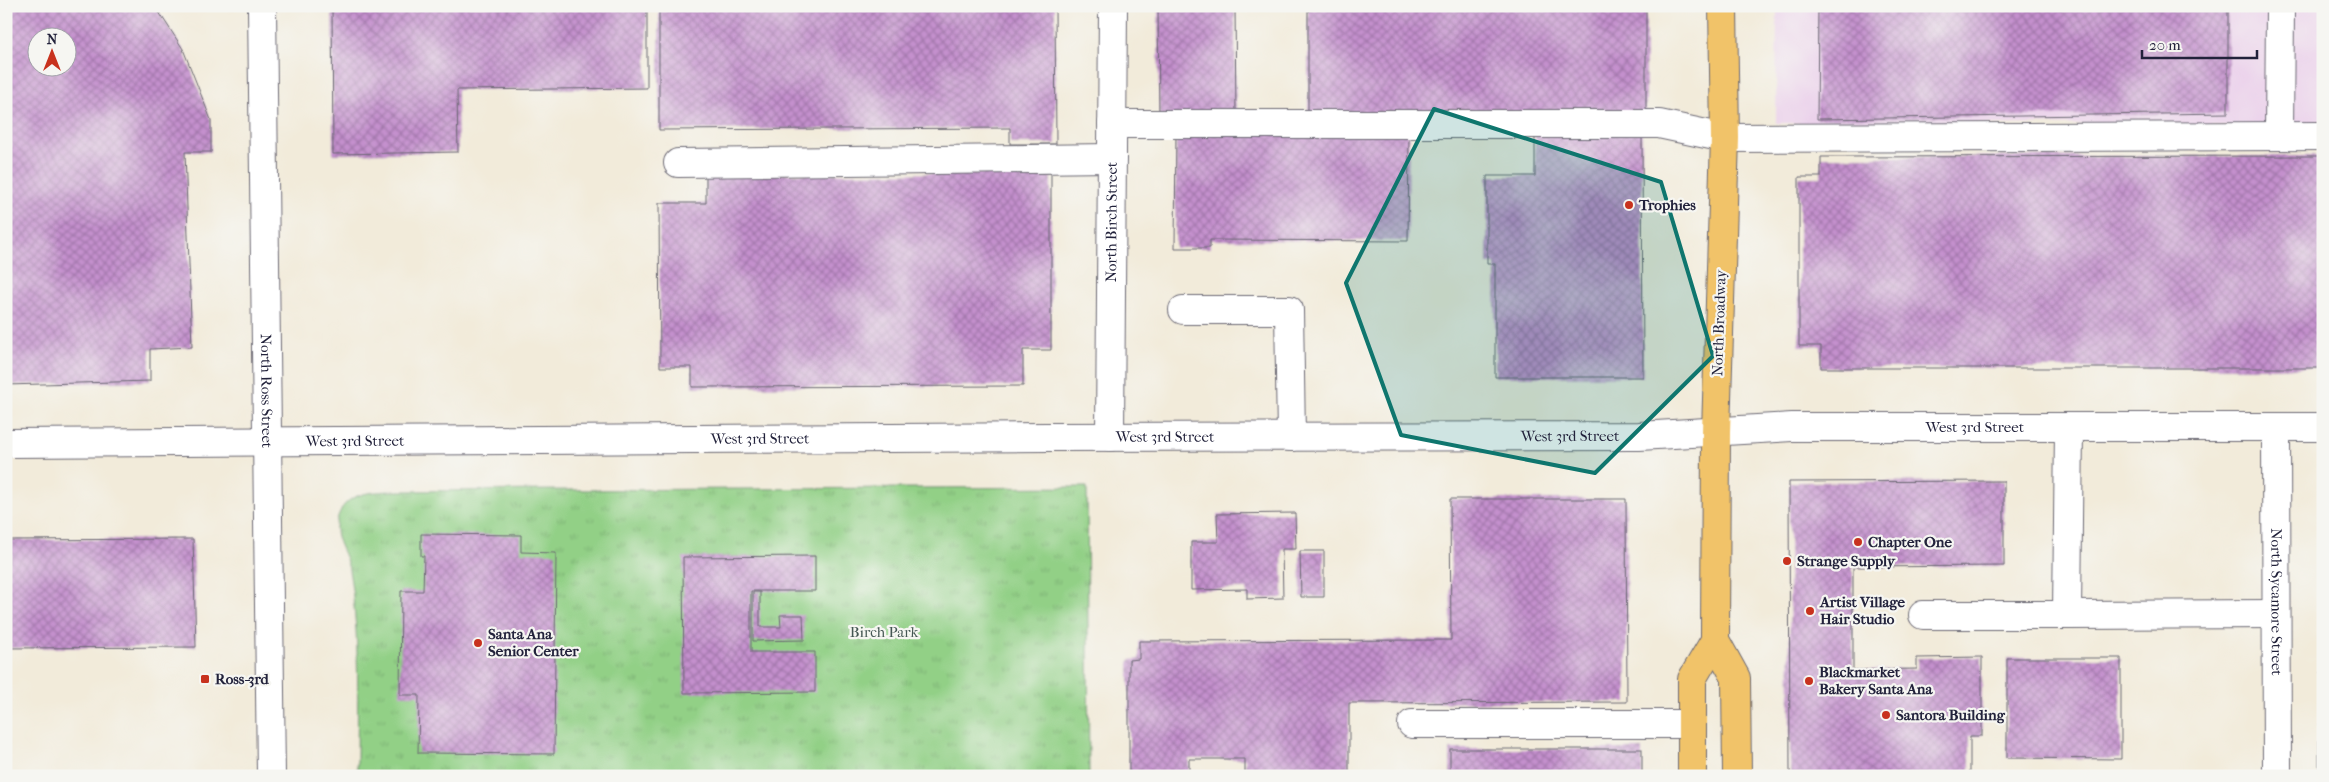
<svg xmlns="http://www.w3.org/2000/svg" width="2329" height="782" font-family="'IM FELL French Canon',serif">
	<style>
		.built { fill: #ebd1eb }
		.grass { fill: url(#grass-tufts); stroke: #5a7960 }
		.building { fill: url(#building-cross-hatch); fill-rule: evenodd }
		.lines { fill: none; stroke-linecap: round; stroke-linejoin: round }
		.minor-casing { stroke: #6b6873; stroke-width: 30 }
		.major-casing { stroke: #6b6873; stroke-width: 30 }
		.minor { stroke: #fff; stroke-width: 28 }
		.major { stroke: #f1c369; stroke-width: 28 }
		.marked { fill: #0f766e; fill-opacity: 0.2; stroke: #0f766e; stroke-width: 4; stroke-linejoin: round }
		.poi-dot { fill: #c8321e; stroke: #f6f6f2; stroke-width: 2 }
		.labels { text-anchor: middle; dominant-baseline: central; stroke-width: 4.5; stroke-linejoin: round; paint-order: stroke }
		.poi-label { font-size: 15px; font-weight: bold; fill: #22223b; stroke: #f6f6f2; text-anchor: start }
		.street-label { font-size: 15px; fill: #22223b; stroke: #f6f6f2 }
		.park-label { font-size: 15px; fill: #445652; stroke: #f6f6f2 }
	</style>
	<defs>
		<pattern id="grass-tufts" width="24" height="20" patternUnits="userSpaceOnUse" patternTransform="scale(1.25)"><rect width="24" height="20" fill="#92d086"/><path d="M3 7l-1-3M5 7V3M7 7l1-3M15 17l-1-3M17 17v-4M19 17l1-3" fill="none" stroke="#7eb275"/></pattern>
		<pattern id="building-cross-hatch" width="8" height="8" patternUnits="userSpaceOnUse" patternTransform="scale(1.25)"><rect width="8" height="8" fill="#c490cd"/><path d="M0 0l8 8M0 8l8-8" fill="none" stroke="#9f75a8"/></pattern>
	</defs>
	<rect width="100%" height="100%" fill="#f6f6f2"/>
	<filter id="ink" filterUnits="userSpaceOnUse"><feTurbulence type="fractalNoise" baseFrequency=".02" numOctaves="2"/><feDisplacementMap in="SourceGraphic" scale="10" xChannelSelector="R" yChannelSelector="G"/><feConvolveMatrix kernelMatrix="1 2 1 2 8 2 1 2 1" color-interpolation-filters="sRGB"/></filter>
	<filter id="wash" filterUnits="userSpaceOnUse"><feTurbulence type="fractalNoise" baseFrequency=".0096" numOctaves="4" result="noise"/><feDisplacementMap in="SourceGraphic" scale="20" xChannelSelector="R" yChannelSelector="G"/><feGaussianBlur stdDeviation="1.12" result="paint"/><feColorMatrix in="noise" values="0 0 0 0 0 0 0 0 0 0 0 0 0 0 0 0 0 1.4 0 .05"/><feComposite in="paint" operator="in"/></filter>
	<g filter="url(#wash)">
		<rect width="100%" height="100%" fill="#f2ebda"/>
		<!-- built -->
		<path class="built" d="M 1777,6 L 2323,6 L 2323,126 L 1776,123 Z"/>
		<!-- grass -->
		<path class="grass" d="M 1087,487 L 1089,776 L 357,776 C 357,707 361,638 349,570 C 346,552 332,539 337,520 C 344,492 370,492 393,491 Z"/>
		<g id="blocks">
			<!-- building -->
			<g class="building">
				<path d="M 6,6 L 155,6 L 183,49 L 211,120 L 211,152 L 185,152 L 192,347 L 150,349 L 150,381 L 6,385 ZM 38,38 L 68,38 L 68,68 L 38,68 Z"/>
				<path d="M 332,6 L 647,6 L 647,88 L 457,90 L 458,152 L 333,154 Z"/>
				<path d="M 659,6 L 1055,6 L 1056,144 L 1010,144 L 1010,128 L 659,130 Z"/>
				<path d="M 1158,6 L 1235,6 L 1236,116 L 1159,116 Z"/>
				<path d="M 1308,6 L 1646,6 L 1646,113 L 1308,115 Z"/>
				<path d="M 1818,6 L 2228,6 L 2228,113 L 1817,119 Z"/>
				<path d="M 1176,131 L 1409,133 L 1408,241 L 1210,240 L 1210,248 L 1175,248 Z"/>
				<path d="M 1535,133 L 1642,133 L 1643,377 L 1495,377 L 1495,264 L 1487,264 L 1487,176 L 1535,176 Z"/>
				<path d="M 2323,156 L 2323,368 L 1821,368 L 1821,346 L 1799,346 L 1799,177 L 1821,177 L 1821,157 Z"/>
				<path d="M 1051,173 L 1051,350 L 1023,350 L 1023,386 L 692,387 L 692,367 L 660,367 L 659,203 L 706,203 L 706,174 Z"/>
				<path d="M 2004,481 L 2004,566 L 1853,567 L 1853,670 L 1917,669 L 1917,658 L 1982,657 L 1982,736 L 1970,736 L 1970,776 L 1790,776 L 1789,482 Z"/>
				<rect x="2321" y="482" width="2" height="201"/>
				<path d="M 1450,499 L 1626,499 L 1627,702 L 1349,703 L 1349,776 L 1245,776 L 1245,759 L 1189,759 L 1189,776 L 1129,776 L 1129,660 L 1139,659 L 1139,641 L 1451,640 Z"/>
				<path d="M 1295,513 L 1296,549 L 1282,549 L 1283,598 L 1247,599 L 1247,589 L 1191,590 L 1191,542 L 1218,542 L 1217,514 Z"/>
				<path d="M 421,534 L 521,535 L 521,552 L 556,553 L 554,754 L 418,753 L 419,695 L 400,695 L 401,591 L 423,591 L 424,556 L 421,556 Z"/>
				<path d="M 193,539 L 196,647 L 6,648 L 6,540 Z"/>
				<path d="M 1300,551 L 1324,551 L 1324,597 L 1301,597 Z"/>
				<path d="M 815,556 L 815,591 L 751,591 L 751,652 L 815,652 L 815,692 L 684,693 L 683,557 Z"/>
				<path d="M 753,592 L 760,592 L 760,627 L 781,627 L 780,615 L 803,615 L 804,640 L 753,641 Z"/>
				<path d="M 2007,658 L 2121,658 L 2121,759 L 2007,758 Z"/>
				<rect x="2319" y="725" width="4" height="51"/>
				<rect x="1450" y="749" width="192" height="27"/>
			</g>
		</g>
	</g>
	<g filter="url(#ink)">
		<use href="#blocks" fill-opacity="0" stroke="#6b6873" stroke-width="1"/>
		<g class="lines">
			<!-- minor casing -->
			<g class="minor-casing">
				<g id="minor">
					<path id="s1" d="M 262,6 L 271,776"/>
					<path d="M 1112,124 L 1659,124 L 1725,138 L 2323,136"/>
					<path d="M 2279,136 L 2280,6"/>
					<path d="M 678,163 L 1112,158"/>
					<path d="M 1183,310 L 1289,310 L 1291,437"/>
					<path d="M 2069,427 L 2067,615 L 2276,614"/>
					<path id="s2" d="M 2276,427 L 2277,776"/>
					<path id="s3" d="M 1110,437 L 1113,6"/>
					<path id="s4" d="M 6,443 L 1049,437 L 1639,436 L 1792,427 L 2323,427"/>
					<path d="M 1923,615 L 2067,615"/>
					<path d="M 1412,724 L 1692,724"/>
				</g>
			</g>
			<!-- major casing -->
			<g class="major-casing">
				<g id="major">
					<path d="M 1723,6 L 1725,138 L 1716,432 L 1715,640 L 1736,678 L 1737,776"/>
					<path d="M 1692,776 L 1692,679 L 1715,640"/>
				</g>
			</g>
			<!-- minor -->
			<use href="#minor" class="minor"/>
			<!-- major -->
			<use href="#major" class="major"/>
		</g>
	</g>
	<!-- marked area -->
	<path class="marked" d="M 1434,109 L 1661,182 L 1713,356 L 1595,473 L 1401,435 L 1346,283 Z"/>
	<!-- markers -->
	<g class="poi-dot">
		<circle cx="1629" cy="205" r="5"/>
		<circle cx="1858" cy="542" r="5"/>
		<circle cx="1787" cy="561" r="5"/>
		<circle cx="1810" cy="611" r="5"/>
		<circle cx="478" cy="643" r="5"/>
		<rect x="200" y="674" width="10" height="10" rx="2.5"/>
		<circle cx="1809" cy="681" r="5"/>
		<circle cx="1886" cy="715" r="5"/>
	</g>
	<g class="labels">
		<!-- poi labels -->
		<g class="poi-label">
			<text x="1639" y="205">Trophies</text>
			<text x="1868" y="542">Chapter One</text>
			<text x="1797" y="561">Strange Supply</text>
			<text x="1820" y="602">Artist Village<tspan x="1820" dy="17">Hair Studio</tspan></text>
			<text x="488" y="634">Santa Ana<tspan x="488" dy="17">Senior Center</tspan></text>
			<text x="1819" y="672">Blackmarket<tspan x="1819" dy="17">Bakery Santa Ana</tspan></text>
			<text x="215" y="679">Ross-3rd</text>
			<text x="1896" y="715">Santora Building</text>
		</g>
		<!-- street labels -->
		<g class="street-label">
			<text stroke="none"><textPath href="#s3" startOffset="215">North Birch Street</textPath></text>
			<text transform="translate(1719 323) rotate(-88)">North Broadway</text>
			<text stroke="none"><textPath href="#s1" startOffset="385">North Ross Street</textPath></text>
			<text stroke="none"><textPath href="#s4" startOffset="1969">West 3rd Street</textPath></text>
			<text stroke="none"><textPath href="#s4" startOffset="1564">West 3rd Street</textPath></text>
			<text stroke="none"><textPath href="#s4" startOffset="1159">West 3rd Street</textPath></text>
			<text stroke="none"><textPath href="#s4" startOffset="754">West 3rd Street</textPath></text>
			<text stroke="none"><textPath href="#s4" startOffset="349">West 3rd Street</textPath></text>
			<text stroke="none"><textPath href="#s2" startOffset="175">North Sycamore Street</textPath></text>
		</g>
		<!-- park labels -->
		<g class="park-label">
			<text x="884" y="632">Birch Park</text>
		</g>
	</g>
	<!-- margin -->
	<rect width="2329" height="782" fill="none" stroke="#f6f6f2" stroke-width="25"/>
	<!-- north arrow -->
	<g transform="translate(52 52)"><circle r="24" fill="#f6f6f2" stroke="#a1a1a9"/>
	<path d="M0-4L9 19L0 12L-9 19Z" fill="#c8321e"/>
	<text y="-8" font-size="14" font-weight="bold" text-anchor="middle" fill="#22223b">N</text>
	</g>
	<!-- scale -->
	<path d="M2142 50v8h115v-8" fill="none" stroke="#22223b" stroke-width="2.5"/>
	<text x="2149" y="50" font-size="15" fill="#22223b" stroke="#f6f6f2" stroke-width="4" paint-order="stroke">20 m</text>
</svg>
